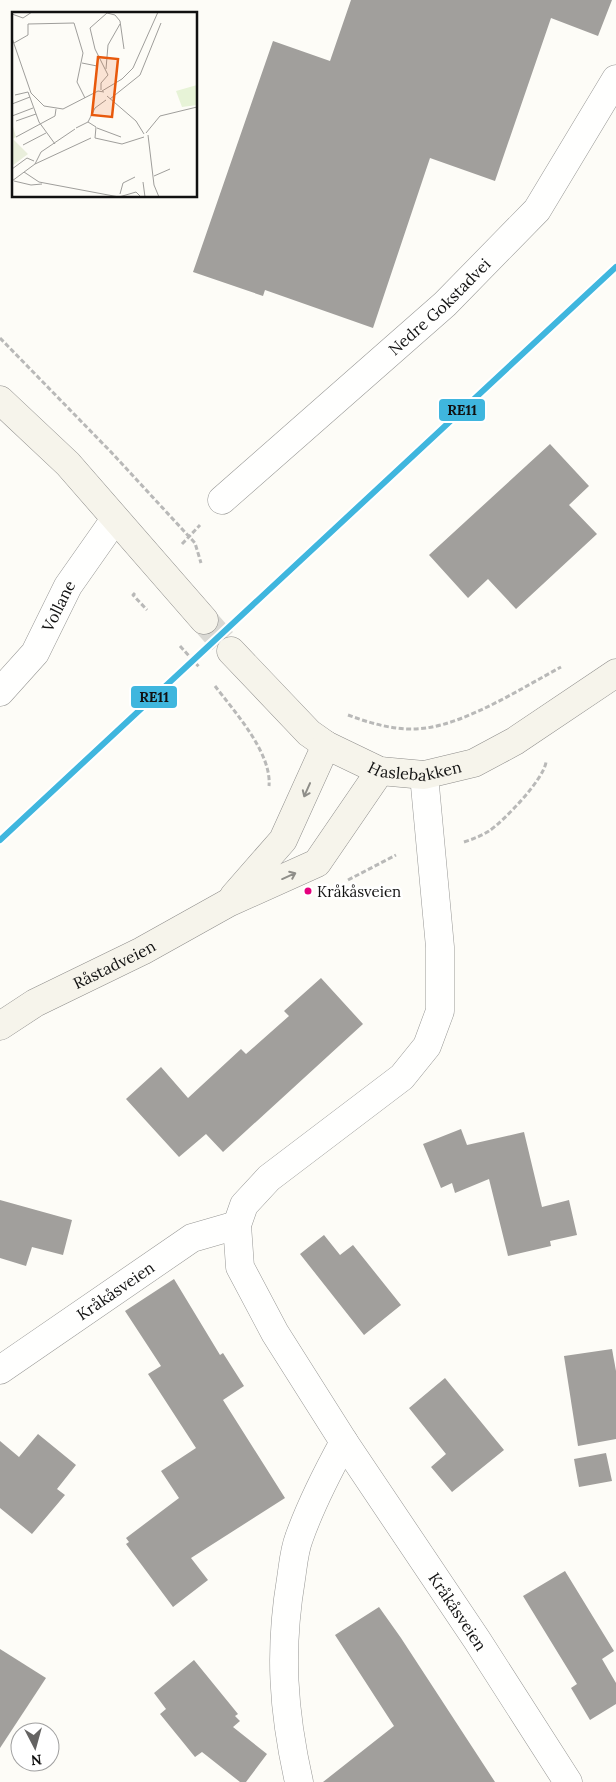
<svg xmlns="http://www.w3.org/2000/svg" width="616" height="1782" font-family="Lora,serif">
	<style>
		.building { fill: #a19f9c }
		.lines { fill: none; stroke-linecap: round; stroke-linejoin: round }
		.secondary-tunnel { stroke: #dad9d4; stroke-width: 28; stroke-dasharray: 28 14; stroke-linecap: butt }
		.minor-casing { stroke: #979795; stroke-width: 29 }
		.secondary-casing { stroke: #8e8d8b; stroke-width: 29 }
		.path { stroke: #b9b9b8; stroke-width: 3; stroke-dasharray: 5 2.5; stroke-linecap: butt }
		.minor { stroke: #fffffe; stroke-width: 28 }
		.secondary { stroke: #f6f4eb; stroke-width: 28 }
		.rail-1-casing { stroke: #fff; stroke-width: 10 }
		.rail-1 { stroke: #3fb6de; stroke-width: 6 }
		.oneway { stroke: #8f8e89 }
		.bus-dot { fill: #e5007d; stroke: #fff; stroke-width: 2 }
		.labels { text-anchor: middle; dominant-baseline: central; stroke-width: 5; stroke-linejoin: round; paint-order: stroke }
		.bus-label { font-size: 15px; fill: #111; stroke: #fff; text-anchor: start }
		.street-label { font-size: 16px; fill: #111; stroke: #fff }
		.inset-road { fill: none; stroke: #9f9e9b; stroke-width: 1 }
		.view { fill: #e8590c; fill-opacity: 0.15; stroke: #e8590c; stroke-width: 2.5 }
		.inset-edge { fill: none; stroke: #111; stroke-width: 2.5 }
		.line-badge { stroke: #fff; stroke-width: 2 }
		.pale-badge-label { font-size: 14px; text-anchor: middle; font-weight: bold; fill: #111 }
	</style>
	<rect width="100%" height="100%" fill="#fdfcf7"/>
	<!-- building -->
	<g class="building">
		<path d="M 351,0 L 612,0 L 598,36 L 551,18 L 495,181 L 430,158 L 373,328 L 265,290 L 263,296 L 193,272 L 273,41 L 330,61 Z"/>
		<path d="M 550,444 L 589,486 L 569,505 L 597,534 L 516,609 L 488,579 L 468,598 L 429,555 Z"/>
		<path d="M 321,978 L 363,1024 L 223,1152 L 206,1134 L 179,1157 L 126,1099 L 161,1067 L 188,1098 L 241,1049 L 246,1054 L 289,1016 L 284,1011 Z"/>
		<path d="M 461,1129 L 467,1145 L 524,1132 L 542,1207 L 569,1200 L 577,1235 L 550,1241 L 551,1246 L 508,1256 L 489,1179 L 455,1193 L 452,1183 L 441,1188 L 423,1144 Z"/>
		<path d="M 0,1200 L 72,1220 L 63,1255 L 32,1247 L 26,1266 L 0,1258 Z"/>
		<path d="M 324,1235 L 340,1255 L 353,1245 L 401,1305 L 364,1335 L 300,1254 Z"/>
		<path d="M 174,1279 L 220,1355 L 223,1353 L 244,1386 L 223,1400 L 285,1498 L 191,1558 L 208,1580 L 173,1607 L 126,1544 L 129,1542 L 126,1538 L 179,1498 L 161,1471 L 196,1448 L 148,1374 L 161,1366 L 125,1311 Z"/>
		<path d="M 612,1349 L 616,1371 L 616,1439 L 578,1446 L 564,1356 Z"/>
		<path d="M 445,1378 L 504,1450 L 452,1492 L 431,1467 L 446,1454 L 409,1408 Z"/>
		<path d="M 38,1434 L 76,1465 L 57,1489 L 65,1495 L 32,1534 L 0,1508 L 0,1441 L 19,1457 Z"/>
		<path d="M 606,1453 L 612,1481 L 579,1487 L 574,1459 Z"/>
		<path d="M 565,1571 L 614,1651 L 602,1659 L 616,1683 L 616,1704 L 590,1720 L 571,1688 L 577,1684 L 523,1596 Z"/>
		<path d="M 379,1607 L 401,1638 L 495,1782 L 323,1782 L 394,1726 L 335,1635 Z"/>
		<path d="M 0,1649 L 46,1678 L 0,1748 Z"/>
		<path d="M 194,1660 L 238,1714 L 235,1716 L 240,1721 L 233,1727 L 267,1754 L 246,1782 L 240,1782 L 202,1752 L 195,1757 L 160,1714 L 166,1709 L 154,1693 Z"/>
	</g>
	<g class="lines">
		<!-- secondary-tunnel -->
		<path class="secondary-tunnel" d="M 204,620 L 231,651"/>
		<!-- minor casing -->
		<g class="minor-casing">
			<g id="minor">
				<path id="s1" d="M 222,500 L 445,304 L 537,210 L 616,79"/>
				<path id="s2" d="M 0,692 L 35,653 L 68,586 L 115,519"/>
				<path id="s3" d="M 424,775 L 440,947 L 440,1011 L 427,1046 L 402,1077 L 269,1178 L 244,1205 L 237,1225 L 240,1267 L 275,1333 L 344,1442 L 477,1640 L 568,1782"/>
				<path id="s4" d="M 0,1370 L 192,1238 L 237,1225"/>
				<path d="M 299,1782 C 283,1711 279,1651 291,1579 C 293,1566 294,1551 299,1538 C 311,1504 327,1473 344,1442"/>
			</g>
		</g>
		<!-- secondary casing -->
		<g class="secondary-casing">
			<g id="secondary">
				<path d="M 0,400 L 68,464 L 204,620"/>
				<path id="s5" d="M 231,651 L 309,733 L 326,745 L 380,771 L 424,775 L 474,763 L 515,741 L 616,673"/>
				<path d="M 234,896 L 283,840 L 326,745"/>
				<path id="s6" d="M 0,1026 L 35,1003 L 142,951 L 228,903 L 317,863 L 380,771"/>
			</g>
		</g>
		<!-- path -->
		<g class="path">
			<path d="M 0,338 L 111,452 L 195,543 L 201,563"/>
			<path d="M 182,544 L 200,525"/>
			<path d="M 135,593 L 133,595 L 147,610"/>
			<path d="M 180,646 L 200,668"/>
			<path d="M 215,686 C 234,711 272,753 269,786"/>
			<path d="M 348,715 C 372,724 400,732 426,728 C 469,722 522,688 561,667"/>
			<path d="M 464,842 C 473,839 481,836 489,831 C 504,821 544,779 546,762"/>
			<path d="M 348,880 L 396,855"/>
		</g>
		<!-- minor -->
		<use href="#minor" class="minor"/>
		<!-- secondary -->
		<use href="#secondary" class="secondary"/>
		<!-- rail-1 casing -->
		<g class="rail-1-casing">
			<path id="rail-1" d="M 0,840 L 616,267"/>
		</g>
		<!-- rail-1 -->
		<use href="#rail-1" class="rail-1"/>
	</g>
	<!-- one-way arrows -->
	<defs><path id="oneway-shaft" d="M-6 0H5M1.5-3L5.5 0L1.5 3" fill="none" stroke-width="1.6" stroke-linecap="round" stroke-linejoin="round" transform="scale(1.25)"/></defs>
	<g class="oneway">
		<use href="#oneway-shaft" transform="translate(307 790) rotate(114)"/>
		<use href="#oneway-shaft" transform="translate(289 876) rotate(-24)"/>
	</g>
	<!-- markers -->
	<circle class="bus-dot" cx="308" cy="891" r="4.5"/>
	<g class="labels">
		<!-- bus labels -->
		<g class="bus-label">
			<text x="317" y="891">Kråkåsveien</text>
		</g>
		<!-- street labels -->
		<g class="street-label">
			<text stroke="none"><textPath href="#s1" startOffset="291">Nedre Gokstadvei</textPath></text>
			<text stroke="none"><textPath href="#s2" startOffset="105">Vollane</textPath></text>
			<text stroke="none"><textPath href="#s5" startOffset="229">Haslebakken</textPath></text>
			<text stroke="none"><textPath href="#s6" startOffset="130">Råstadveien</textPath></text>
			<text stroke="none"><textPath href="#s4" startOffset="140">Kråkåsveien</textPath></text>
			<text stroke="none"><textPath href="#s3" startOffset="989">Kråkåsveien</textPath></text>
		</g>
	</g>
	<!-- overview -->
	<g transform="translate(12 12)">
		<rect width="185" height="185" fill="#fdfcf7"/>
		<path d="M 185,73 L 185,93 L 170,95 L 164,79 Z" fill="#e7f3d7"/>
		<path d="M 0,111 L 4,125 L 1,127 L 16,142 L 0,154 Z" fill="#e9eedb"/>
		<path class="inset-road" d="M 0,2 L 11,6 L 20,0M 0,26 L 19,81 L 32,94 L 51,97 L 86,79 L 92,80M 2,31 L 16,23 L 16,12 L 62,11 L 71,41 L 65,70 L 73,86M 70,51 L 85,54M 94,57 L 96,33 L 108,12M 89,78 L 89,71 L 96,63 L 83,37 L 78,16 L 95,1 L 103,3 L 108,9 L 112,37M 90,79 L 110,67 L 121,56 L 146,0M 3,83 L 16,80 L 27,110 L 43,132M 95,84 L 124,109 L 132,122M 98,87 L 128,63 L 149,11M 0,92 L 18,85M 0,104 L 21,96M 4,109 L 24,102M 76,110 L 84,115 L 83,126M 64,116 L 76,110 L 83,96 L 94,88M 85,116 L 109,125M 134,121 L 148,104 L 185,95M 136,123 L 142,173 L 147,185M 4,125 L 43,104 L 44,97M 83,126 L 110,132 L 132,125M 11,133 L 34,121M 23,152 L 29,140 L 63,117M 0,157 L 15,146 L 22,149M 12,160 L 27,170 L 107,185M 142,164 L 158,157M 0,169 L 23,152 L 79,126M 2,169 L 19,173 L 30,172M 131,170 L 133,185M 108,182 L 111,171 L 123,165M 107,185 L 124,180 L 129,185"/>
		<path class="view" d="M 86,45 L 106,47 L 100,105 L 80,103 Z"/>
		<rect width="185" height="185" class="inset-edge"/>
	</g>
	<g class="line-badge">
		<rect x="438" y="398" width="48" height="24" rx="5" fill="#3fb6de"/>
		<rect x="130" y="685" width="48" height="24" rx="5" fill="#3fb6de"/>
	</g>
	<g class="pale-badge-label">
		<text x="462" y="415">RE11</text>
		<text x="154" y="702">RE11</text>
	</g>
	<!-- north arrow -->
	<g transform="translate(35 1747) rotate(174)"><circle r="24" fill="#ffffff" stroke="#a0a0a0"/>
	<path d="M0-4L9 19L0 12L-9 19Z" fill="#646362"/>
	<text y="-8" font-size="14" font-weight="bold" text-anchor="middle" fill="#111111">N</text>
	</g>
</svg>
